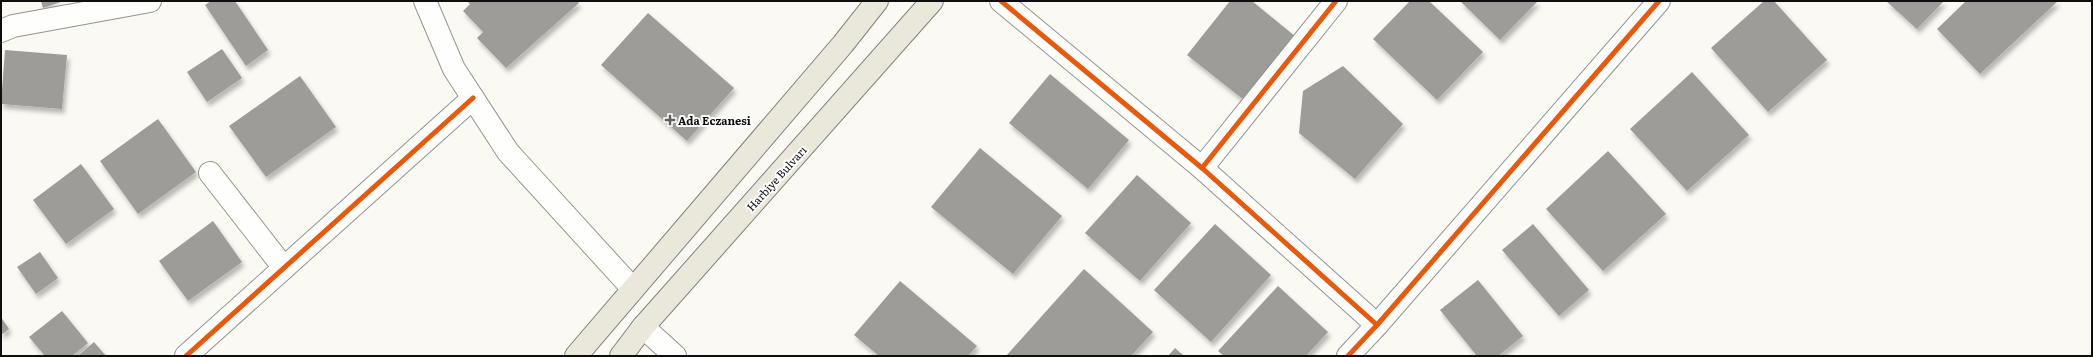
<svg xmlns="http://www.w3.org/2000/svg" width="2093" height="357" font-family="Literata,serif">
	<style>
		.building { fill: #9e9c99; filter: url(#shadow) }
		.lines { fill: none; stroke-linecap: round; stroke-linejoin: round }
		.minor-casing { stroke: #949492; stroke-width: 24 }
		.primary-casing { stroke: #82817f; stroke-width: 24 }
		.minor { stroke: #fefefd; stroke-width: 22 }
		.primary { stroke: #eae7db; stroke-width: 22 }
		.cycleway-casing { stroke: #fff; stroke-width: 8 }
		.cycleway { stroke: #e8590c; stroke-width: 5 }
		.poi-dot { fill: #61605e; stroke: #fff; stroke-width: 1.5 }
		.labels { text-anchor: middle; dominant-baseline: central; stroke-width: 4; stroke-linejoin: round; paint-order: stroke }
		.poi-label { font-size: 11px; font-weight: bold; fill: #0e0e0e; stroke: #fff; text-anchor: start }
		.street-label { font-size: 11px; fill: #0e0e0e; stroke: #fff }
	</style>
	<defs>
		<filter id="shadow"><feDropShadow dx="2.5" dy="4.5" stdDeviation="2" flood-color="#0004"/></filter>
	</defs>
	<rect width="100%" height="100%" fill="#faf9f4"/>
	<!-- building -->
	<g class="building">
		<path d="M 41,1 L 64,1 L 43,8 Z"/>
		<path d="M 211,1 L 235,1 L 268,50 L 246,66 L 205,5 Z"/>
		<path d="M 467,1 L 577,1 L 579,3 L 506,68 L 477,38 L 483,32 L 463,11 L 470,4 Z"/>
		<path d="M 1230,1 L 1252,1 L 1296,37 L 1244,100 L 1187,55 Z"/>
		<path d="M 1410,1 L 1429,1 L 1483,52 L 1437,100 L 1373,39 Z"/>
		<path d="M 1460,1 L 1538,1 L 1500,40 Z"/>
		<path d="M 1764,1 L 1774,1 L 1827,60 L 1768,112 L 1711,48 Z"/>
		<path d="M 1886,1 L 1944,1 L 1917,29 Z"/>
		<path d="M 1966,1 L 2058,1 L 1980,74 L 1937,29 Z"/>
		<path d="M 648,13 L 734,88 L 687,141 L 601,65 Z"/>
		<path d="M 222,49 L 242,78 L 207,102 L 187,72 Z"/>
		<path d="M 5,50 L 67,55 L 62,109 L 1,104 Z"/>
		<path d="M 1343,66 L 1403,124 L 1355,179 L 1299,133 L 1303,91 Z"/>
		<path d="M 1692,72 L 1749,135 L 1687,191 L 1630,129 Z"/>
		<path d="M 1050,74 L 1129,140 L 1088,189 L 1009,123 Z"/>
		<path d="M 300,76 L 336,127 L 266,177 L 229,126 Z"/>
		<path d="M 158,119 L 196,172 L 138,214 L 100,161 Z"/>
		<path d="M 980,148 L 1062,216 L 1013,274 L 931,207 Z"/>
		<path d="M 1608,151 L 1666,214 L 1603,271 L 1546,209 Z"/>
		<path d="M 81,164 L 114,209 L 66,244 L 33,200 Z"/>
		<path d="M 1137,175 L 1191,223 L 1140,281 L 1085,233 Z"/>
		<path d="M 213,221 L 242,262 L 188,301 L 159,261 Z"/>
		<path d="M 1215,224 L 1271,275 L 1211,342 L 1154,290 Z"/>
		<path d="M 1533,224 L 1589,290 L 1559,316 L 1502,250 Z"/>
		<path d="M 40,252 L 58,278 L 36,294 L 17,267 Z"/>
		<path d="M 1084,269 L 1153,332 L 1131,356 L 1006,356 Z"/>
		<path d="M 1478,280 L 1523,336 L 1498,356 L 1477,356 L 1440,310 Z"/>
		<path d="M 900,281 L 977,346 L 968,356 L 879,356 L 854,335 Z"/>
		<path d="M 1278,286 L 1328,332 L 1306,356 L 1224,356 L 1218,351 Z"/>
		<path d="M 62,311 L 88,343 L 72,356 L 45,356 L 29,337 Z"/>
		<path d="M 1,317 L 9,329 L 1,335 Z"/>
		<path d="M 94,342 L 106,356 L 78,356 Z"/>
		<path d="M 1175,348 L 1184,356 L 1168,356 Z"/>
	</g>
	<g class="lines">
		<!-- minor casing -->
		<g class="minor-casing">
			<g id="minor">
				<path d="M 425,1 L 454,69 L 508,152 L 633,289"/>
				<path d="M 1001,1 L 1202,168 L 1377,325 L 1348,356"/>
				<path d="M 1,31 L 13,26 L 150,1"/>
				<path d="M 1202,168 L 1336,1"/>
				<path d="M 210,173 L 284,268"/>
				<path d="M 1377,325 L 1659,1"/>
				<path d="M 643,327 L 675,356"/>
				<path d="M 186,356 L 473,98"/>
			</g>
		</g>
		<!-- primary casing -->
		<g class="primary-casing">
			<g id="primary">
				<path d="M 576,356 L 843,44 L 877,1"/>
				<path d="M 621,356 L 643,327 L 932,1"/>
			</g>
		</g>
		<!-- minor -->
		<use href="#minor" class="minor"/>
		<!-- primary -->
		<use href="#primary" class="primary"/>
		<!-- cycleway casing -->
		<g class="cycleway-casing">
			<g id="cycleway">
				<path d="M 1001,1 L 1202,168 L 1377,325 L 1348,356"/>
				<path d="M 1202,168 L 1336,1"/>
				<path d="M 1377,325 L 1659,1"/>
				<path d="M 186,356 L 473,98"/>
			</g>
		</g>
		<!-- cycleway -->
		<use href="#cycleway" class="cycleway"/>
	</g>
	<!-- markers -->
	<path class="poi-dot" d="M668 114h4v4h4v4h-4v4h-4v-4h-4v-4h4z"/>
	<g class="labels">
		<!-- poi labels -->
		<g class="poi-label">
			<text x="678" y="120">Ada Eczanesi</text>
		</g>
		<!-- street labels -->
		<g class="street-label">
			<text transform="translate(776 178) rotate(-48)">Harbiye Bulvarı</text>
		</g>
	</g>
	<!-- border -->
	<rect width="2093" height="357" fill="none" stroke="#0e0e0e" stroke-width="4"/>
</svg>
